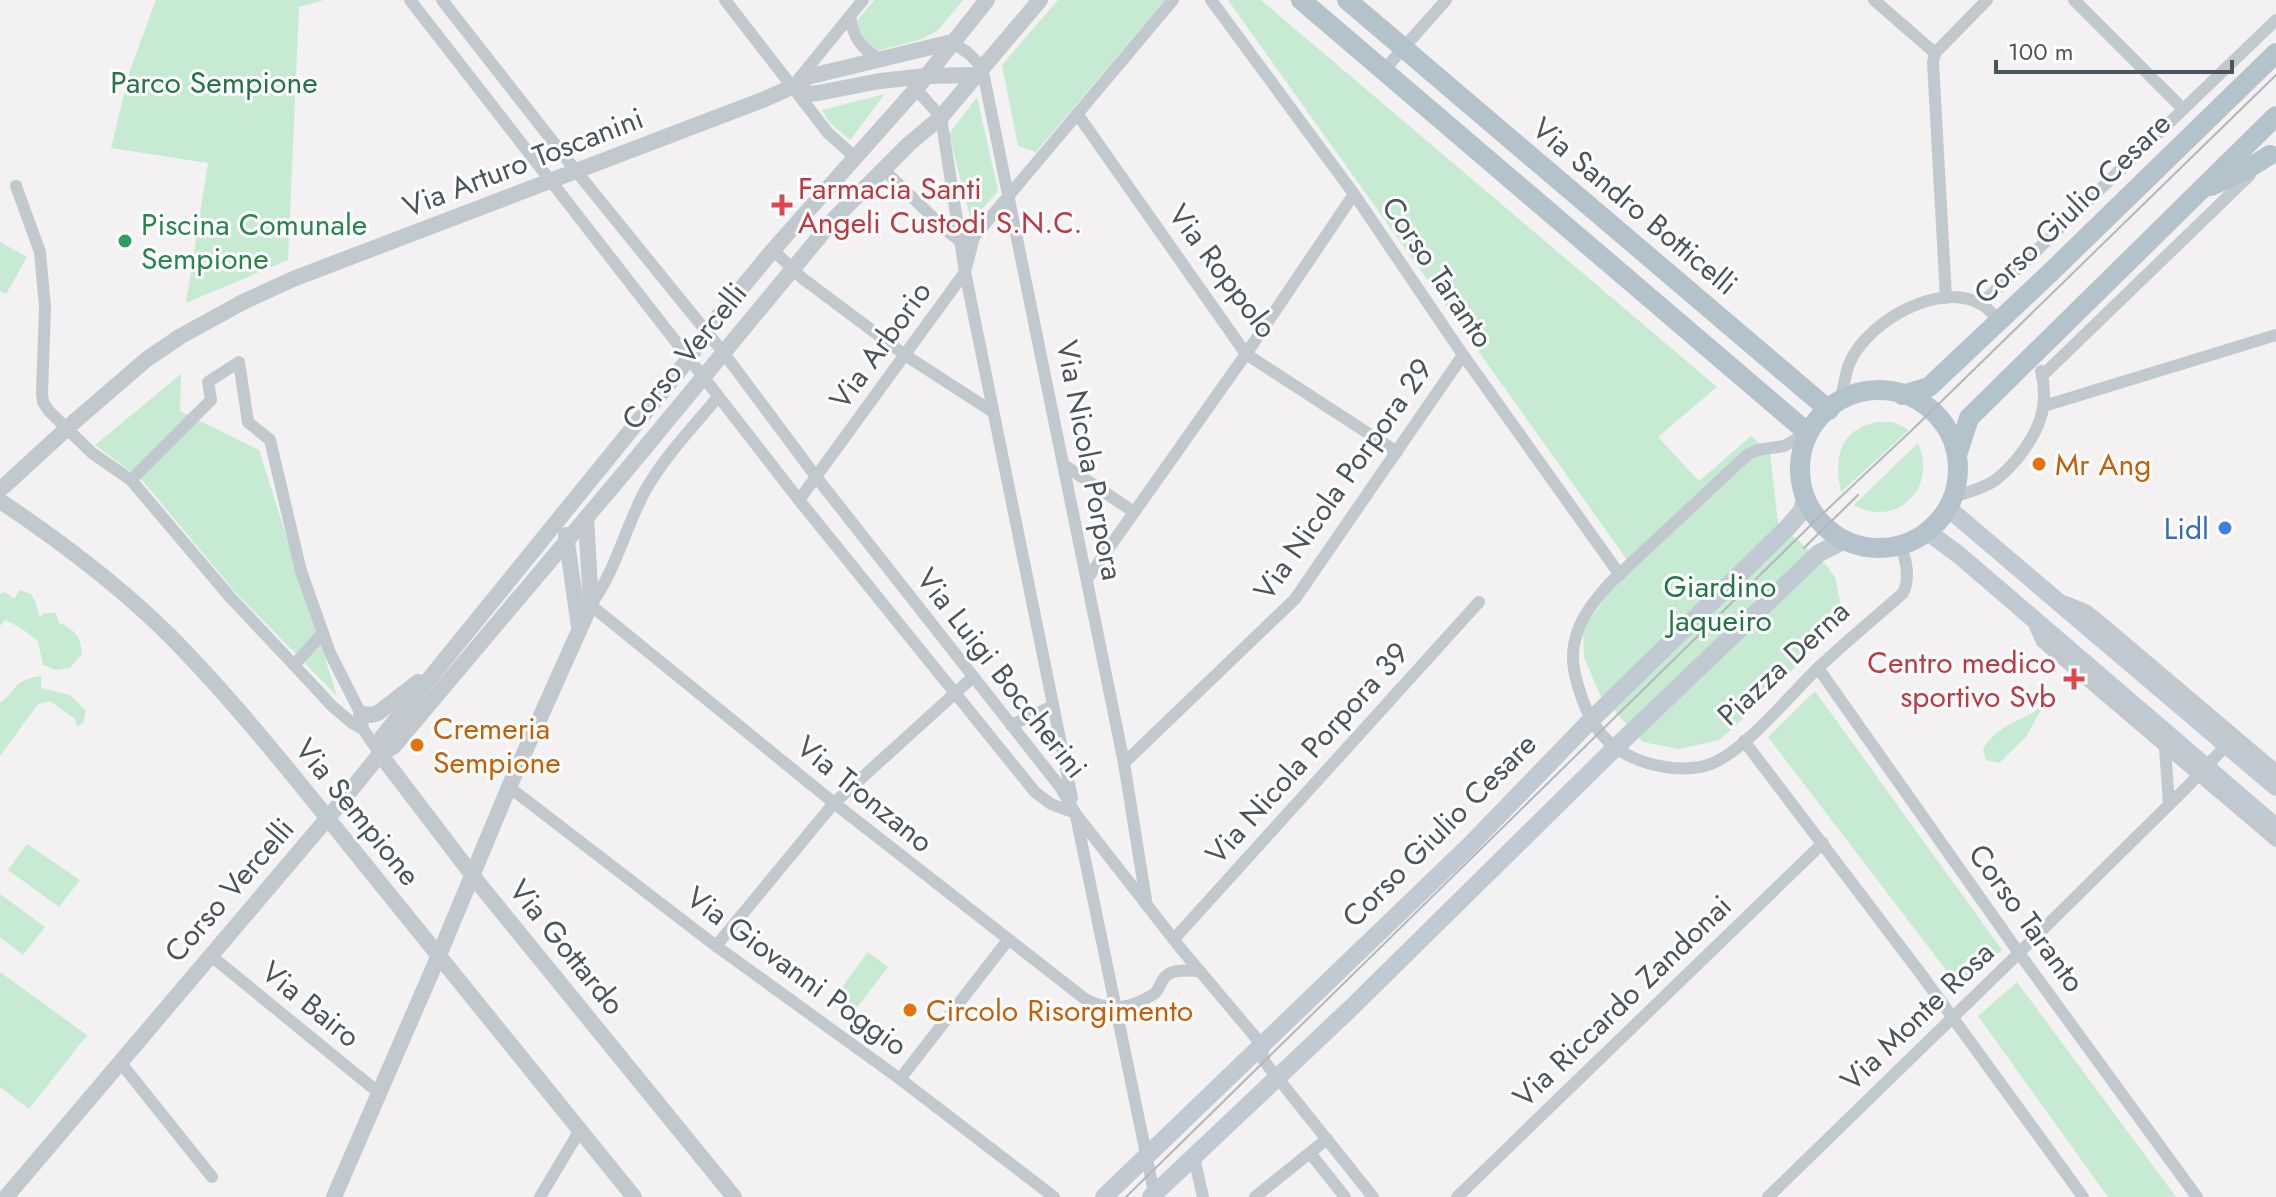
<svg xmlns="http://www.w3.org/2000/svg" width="2276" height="1197" font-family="Jost,sans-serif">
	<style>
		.green { fill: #c6ebd2 }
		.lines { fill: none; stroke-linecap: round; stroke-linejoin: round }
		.minor { stroke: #c1c9ce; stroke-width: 12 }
		.tertiary { stroke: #c1c9ce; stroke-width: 16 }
		.secondary { stroke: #c1cad2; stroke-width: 18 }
		.primary { stroke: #b4c2cc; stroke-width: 20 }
		.tram { stroke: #b4b7ba; stroke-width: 2 }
		.tertiary-bridge { stroke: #c1c9ce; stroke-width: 16 }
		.health-dot { fill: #e0444e; stroke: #fff; stroke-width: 3 }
		.leisure-dot { fill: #2e9e5b; stroke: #fff; stroke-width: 3 }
		.food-dot { fill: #e8710a; stroke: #fff; stroke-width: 3 }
		.shop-dot { fill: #3f7fe0; stroke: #fff; stroke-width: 3 }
		.labels { text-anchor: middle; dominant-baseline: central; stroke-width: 6; stroke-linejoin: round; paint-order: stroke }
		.park-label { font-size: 30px; fill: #237647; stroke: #fff }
		.street-label { font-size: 30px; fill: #4b555c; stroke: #fff }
		.health-label { font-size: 30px; fill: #be3a42; stroke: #fff; text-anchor: start }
		.leisure-label { font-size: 30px; fill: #27864d; stroke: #fff; text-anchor: start }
		.food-label { font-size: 30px; fill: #c56008; stroke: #fff; text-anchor: start }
		.shop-label { font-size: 30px; fill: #366cbe; stroke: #fff; text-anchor: end }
	</style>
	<rect width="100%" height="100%" fill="#f3f1f1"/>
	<!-- green -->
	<g class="green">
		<path d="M 156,0 L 324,0 L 299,7 L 288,260 L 186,303 L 208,163 L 111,148 L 130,70 Z"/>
		<path d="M 874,0 L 963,0 L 938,30 L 922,39 L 877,51 C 866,42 860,35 857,21 Z"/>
		<path d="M 1058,0 L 1165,0 L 1036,152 L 1018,146 L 1002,65 Z"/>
		<path d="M 1228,0 L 1261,0 L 1717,387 L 1658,437 L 1699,481 L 1751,436 L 1770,453 L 1778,523 L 1826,565 L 1835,577 L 1842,610 L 1824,627 L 1807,655 L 1759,704 L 1719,740 L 1679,749 L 1643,742 L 1600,695 L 1584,657 L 1583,629 L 1630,564 Z"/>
		<path d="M 885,94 L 850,140 L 830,123 L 822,110 Z"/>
		<path d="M 977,97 L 998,191 L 971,221 L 949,134 Z"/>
		<path d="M 0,242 L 27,257 L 6,294 L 0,291 Z"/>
		<path d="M 181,374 L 180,411 L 259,450 L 337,696 L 236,593 L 142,480 L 95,445 Z"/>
		<path d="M 1876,422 L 1893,422 L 1909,430 L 1841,492 C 1834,459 1838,431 1876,422 Z"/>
		<path d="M 1918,443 C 1938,487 1897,529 1854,505 Z"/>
		<path d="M 20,590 L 31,594 L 36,603 L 40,618 L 44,613 L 56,613 L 59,623 C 76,630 80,636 82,654 L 70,668 L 56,670 L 43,665 L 38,641 L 21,628 L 5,620 L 0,626 L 0,594 L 5,592 L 14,599 Z"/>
		<path d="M 41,676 L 41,688 L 70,695 L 86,711 L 83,723 L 77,727 L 75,719 L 50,701 L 38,704 L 0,756 L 0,703 C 19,689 12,680 41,676 Z"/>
		<path d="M 1815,691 L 2002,950 L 1959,987 L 1768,737 Z"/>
		<path d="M 2040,708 L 2041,710 L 2026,737 L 1999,763 L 1986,760 L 1983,749 C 1996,726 2020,722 2040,708 Z"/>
		<path d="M 27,844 L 80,880 L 59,907 L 8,870 Z"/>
		<path d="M 0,894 L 45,927 L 23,955 L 0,937 Z"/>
		<path d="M 868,952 L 888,967 L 852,1014 L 833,999 Z"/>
		<path d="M 0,972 L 87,1035 L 29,1109 L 0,1087 Z"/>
		<path d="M 2017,982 L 2176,1197 L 2108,1197 L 1978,1016 Z"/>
	</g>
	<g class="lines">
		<!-- minor -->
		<g class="minor">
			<path d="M 410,0 L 799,500 L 1035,792 L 1051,804 L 1075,813"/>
			<path d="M 442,0 L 576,171 L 723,352 L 817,478 L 1061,788 L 1075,813 L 1182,950 L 1262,1045 L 1263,1059 L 1268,1066 L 1373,1197"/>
			<path d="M 725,0 L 828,133 L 856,158"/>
			<path d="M 1211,0 L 1354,194 L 1463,355 L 1620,575"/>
			<path d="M 1874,0 L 1935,53"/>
			<path d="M 2074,0 L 2183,109"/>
			<path d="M 850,16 C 853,37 861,49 880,59"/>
			<path d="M 952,42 L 968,53 L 982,67 L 1124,763 L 1146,900"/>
			<path d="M 1935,53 L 1933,62 L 1946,298"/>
			<path d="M 1935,53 L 1987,0"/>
			<path d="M 1384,70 L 1446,0"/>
			<path d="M 797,81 L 863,0"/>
			<path d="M 916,89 L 941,117 L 965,272 L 1072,798"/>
			<path d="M 1078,115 L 1246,354 L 1397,452"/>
			<path d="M 883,169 L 947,231 L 959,240 L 974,237 L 1173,0"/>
			<path d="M 16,186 L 40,252 L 45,307 L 42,393 L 43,402 L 49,411 L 92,453 L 131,480 L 230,597 L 294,665 L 332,706 L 352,723 L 363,729"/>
			<path d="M 773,250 L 802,278 L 905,355 L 993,412"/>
			<path d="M 1981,304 L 2276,20"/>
			<path d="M 2042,376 L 2250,175"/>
			<path d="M 718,397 C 693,427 664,457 645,491 C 625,528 616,570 591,604 L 593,607 L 834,803 L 1085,999 C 1110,1012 1130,1009 1154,994 C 1160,989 1160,982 1165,977 C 1173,968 1189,971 1200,971"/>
			<path d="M 1841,400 C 1844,386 1845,370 1852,358 C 1872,320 1939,281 1981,304 C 1988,308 1994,315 2000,321"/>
			<path d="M 2044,406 L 2276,335"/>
			<path d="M 1808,433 L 1784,446 L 1757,450 L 1747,455 L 1610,583 C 1594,601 1578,620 1574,645 C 1571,662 1575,677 1580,692 C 1594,739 1623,762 1672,768 C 1686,769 1700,769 1713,763 C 1746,749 1789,696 1816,670 C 1844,643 1874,619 1903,593 C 1910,579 1907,558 1899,545"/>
			<path d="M 1064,465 L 1134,512"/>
			<path d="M 131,480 L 211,400 L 208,382 L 239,362 L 248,422 L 270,440 L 301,571 L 330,653 L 361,714 L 363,729 L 380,754"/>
			<path d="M 1952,497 C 1966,493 1982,489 1994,481 C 2003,475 2010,467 2017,459 C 2039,431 2050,407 2041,371"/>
			<path d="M 799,500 L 965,272 L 974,237"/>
			<path d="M 1087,579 L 1246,354 L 1354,194"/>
			<path d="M 2066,602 L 2086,610 L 2107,627 L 2276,770"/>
			<path d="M 2033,622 L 2042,642 L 2276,841"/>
			<path d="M 294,665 L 323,633"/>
			<path d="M 1818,668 L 2019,953 L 2197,1197"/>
			<path d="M 1011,725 L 1053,706"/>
			<path d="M 1744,741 L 1921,974 L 2083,1197"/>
			<path d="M 2165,748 L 2169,804"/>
			<path d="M 1124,763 L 1295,599 L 1463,355"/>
			<path d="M 509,787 L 716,946 L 900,1079 L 1054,1197"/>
			<path d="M 1076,816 L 1155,1197"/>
			<path d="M 1174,939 L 1479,602"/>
			<path d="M 716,946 L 834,803 L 973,677"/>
			<path d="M 210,955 L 379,1093"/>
			<path d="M 120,1062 L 212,1177"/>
			<path d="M 900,1079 L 1008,940"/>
			<path d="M 1310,1153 L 1345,1197"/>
			<path d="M 1194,1157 L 1203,1197"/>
			<path d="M 540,1197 L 580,1130"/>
			<path d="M 1255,1197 L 1327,1139"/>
			<path d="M 1457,1197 L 1823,843"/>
			<path d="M 1768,1197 L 2019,953 L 2186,788 L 2235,736"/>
		</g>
		<!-- tertiary -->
		<g class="tertiary">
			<path d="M 792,87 L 809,94 L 818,93 L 880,81 L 926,76 L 976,75"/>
			<path d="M 75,421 L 147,359 L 181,336 L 243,302 L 293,279 L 765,99 L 792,87 L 807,77 L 952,42"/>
			<path d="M 0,501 C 60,541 120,586 171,637 C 242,709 307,793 371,872 C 459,980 546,1089 634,1197"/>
			<path d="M 566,535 L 579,627"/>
			<path d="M 361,714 L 371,715 L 378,713 L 418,682"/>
			<path d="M 380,754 L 382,737 L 683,366 L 716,319 L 773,250 L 916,89 L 987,0"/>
			<path d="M 380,754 L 480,885 L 734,1197"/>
			<path d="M 6,1197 L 343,800 L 380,754 L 393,747 L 629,467 L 835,218 L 909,144 L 941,117 L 1040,0"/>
			<path d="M 334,1197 L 439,955 L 509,787 L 591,604 L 586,518"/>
		</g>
		<!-- secondary -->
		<g class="secondary">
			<path d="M 1949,509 L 2276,787"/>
			<path d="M 1928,532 L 1959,555 L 2276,827"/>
			<path d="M 1104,1197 L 1470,845 L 1590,721 L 1788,527 L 1801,512 L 1806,498"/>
			<path d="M 1151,1197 L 1352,1007 L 1615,748 L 1819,553 L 1845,540"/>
		</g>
		<!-- primary -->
		<g class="primary">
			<path d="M 1301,0 L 1808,433"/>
			<path d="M 1347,0 L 1829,410"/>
			<path d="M 2211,186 L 2242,172 L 2270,155"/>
			<circle cx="1879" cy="469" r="79"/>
			<path d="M 1902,395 L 1929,387 L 2051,272 L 2276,53"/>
			<path d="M 1957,455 L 1969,418 L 2276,116"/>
		</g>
		<!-- tram -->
		<g class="tram">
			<path d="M 1804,548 L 1858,495"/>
			<path d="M 1126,1197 L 1816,520 L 1912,430 L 2276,75"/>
		</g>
		<!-- tertiary-bridge -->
		<path class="tertiary-bridge" d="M 3,487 L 75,421"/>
	</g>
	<!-- markers -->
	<g class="health-dot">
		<path d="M778 193h8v8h8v8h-8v8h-8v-8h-8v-8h8z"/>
		<path d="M2070 667h8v8h8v8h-8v8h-8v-8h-8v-8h8z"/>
	</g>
	<circle class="leisure-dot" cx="125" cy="241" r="8"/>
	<g class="food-dot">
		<circle cx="2039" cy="464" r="8"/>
		<circle cx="417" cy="745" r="8"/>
		<circle cx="910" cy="1010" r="8"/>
	</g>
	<circle class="shop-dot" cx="2225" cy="528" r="8"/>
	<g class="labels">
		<!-- park labels -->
		<g class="park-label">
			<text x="214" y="82">Parco Sempione</text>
			<text x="1720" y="586">Giardino<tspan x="1720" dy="34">Jaqueiro</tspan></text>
		</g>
		<!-- street labels -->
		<g class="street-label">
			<text transform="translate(523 162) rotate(-21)">Via Arturo Toscanini</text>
			<text transform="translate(1635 206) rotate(40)">Via Sandro Botticelli</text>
			<text transform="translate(2072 208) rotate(-44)">Corso Giulio Cesare</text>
			<text transform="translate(1223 271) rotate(53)">Via Roppolo</text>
			<text transform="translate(1438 272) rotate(56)">Corso Taranto</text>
			<text transform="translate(880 345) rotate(-54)">Via Arborio</text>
			<text transform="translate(684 356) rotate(-51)">Corso Vercelli</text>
			<text transform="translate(1090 460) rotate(79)">Via Nicola Porpora</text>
			<text transform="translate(1343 479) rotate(-55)">Via Nicola Porpora 29</text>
			<text transform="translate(1783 663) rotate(-43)">Piazza Derna</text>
			<text transform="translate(1002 673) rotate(52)">Via Luigi Boccherini</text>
			<text transform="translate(1307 753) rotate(-48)">Via Nicola Porpora 39</text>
			<text transform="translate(865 794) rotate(39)">Via Tronzano</text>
			<text transform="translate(358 812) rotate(51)">Via Sempione</text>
			<text transform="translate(1439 830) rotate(-45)">Corso Giulio Cesare</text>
			<text transform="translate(229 890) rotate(-49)">Corso Vercelli</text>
			<text transform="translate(2027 918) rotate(54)">Corso Taranto</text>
			<text transform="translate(567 947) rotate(51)">Via Gottardo</text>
			<text transform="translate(797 971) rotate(36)">Via Giovanni Poggio</text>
			<text transform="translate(1622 1001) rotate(-44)">Via Riccardo Zandonai</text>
			<text transform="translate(311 1004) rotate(39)">Via Bairo</text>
			<text transform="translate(1917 1016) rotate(-44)">Via Monte Rosa</text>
		</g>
		<!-- health labels -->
		<g class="health-label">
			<text x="798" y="188">Farmacia Santi<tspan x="798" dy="34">Angeli Custodi S.N.C.</tspan></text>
			<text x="2056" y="662" text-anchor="end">Centro medico<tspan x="2056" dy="34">sportivo Svb</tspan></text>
		</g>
		<!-- leisure labels -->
		<g class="leisure-label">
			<text x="141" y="224">Piscina Comunale<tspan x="141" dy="34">Sempione</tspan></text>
		</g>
		<!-- food labels -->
		<g class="food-label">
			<text x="2055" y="464">Mr Ang</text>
			<text x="433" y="728">Cremeria<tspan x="433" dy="34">Sempione</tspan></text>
			<text x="926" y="1010">Circolo Risorgimento</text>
		</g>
		<!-- shop labels -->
		<g class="shop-label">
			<text x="2209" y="528">Lidl</text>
		</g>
	</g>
	<!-- scale -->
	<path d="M1996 60v12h236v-12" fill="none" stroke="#4b555c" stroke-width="4"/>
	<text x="2008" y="60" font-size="24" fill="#4b555c" stroke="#ffffff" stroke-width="6" paint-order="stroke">100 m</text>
</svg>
